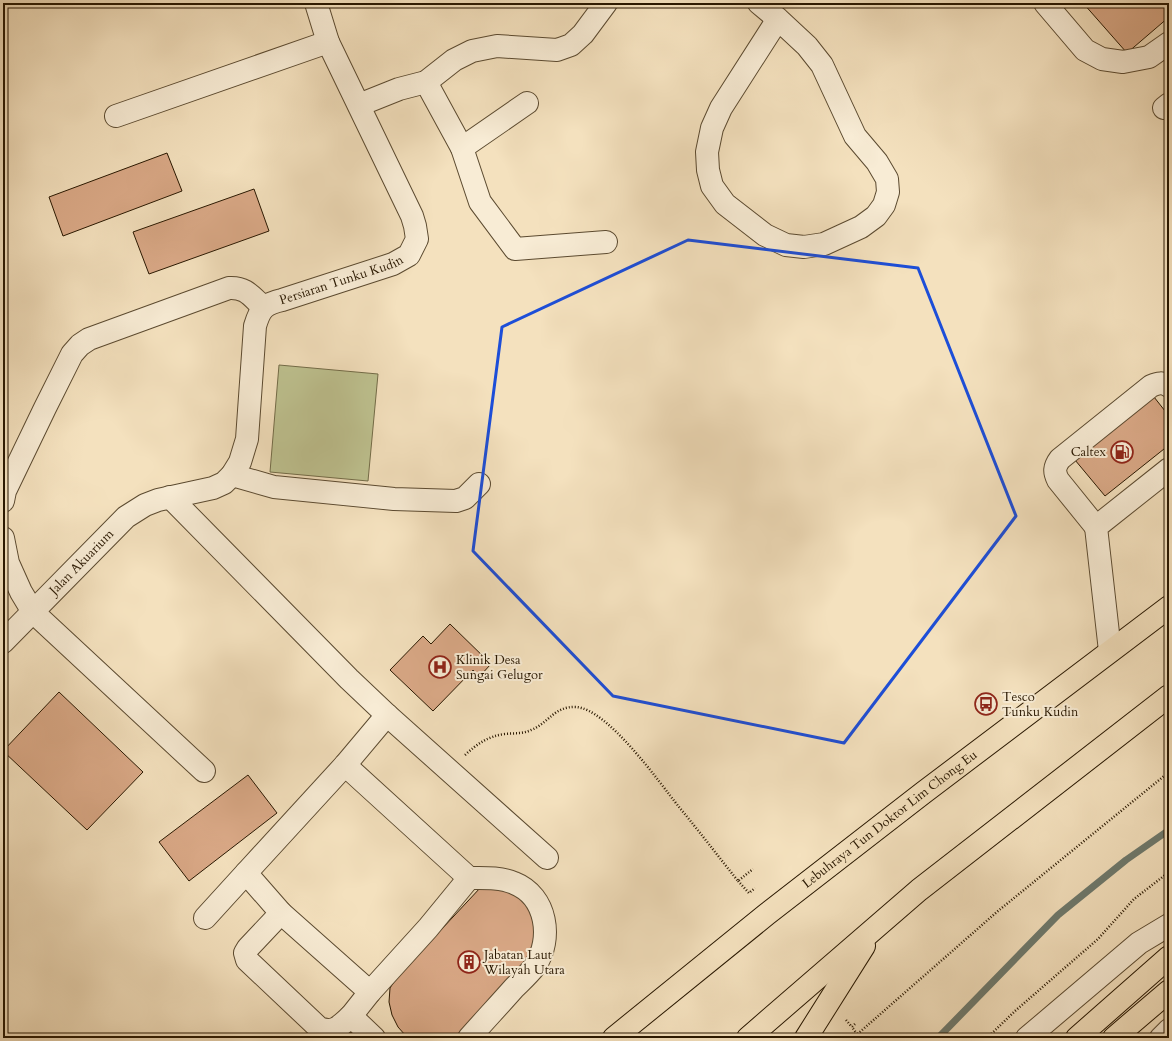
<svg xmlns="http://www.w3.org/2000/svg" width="1172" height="1041" font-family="Cardo,serif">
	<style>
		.green { fill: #bec290; stroke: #736c48 }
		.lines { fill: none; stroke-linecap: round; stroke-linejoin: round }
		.stream { stroke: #6e7a6e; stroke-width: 7 }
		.building { fill: #daa987; stroke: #281700 }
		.minor-casing { stroke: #5b4a30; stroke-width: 24 }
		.highway-casing { stroke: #281700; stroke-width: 24 }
		.path { stroke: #281700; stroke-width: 2.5; stroke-dasharray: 1 2; stroke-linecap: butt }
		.minor { stroke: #f8ecd5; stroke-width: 22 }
		.highway { stroke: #f4e1be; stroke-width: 22 }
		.marked { fill: none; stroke: #1d4ed8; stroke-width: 3; stroke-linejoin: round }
		.labels { text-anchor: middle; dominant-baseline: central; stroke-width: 4; stroke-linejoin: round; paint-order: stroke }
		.street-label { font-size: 13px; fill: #281700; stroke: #f8ecd5 }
		.poi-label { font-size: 13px; fill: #281700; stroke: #f8ecd5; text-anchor: start }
	</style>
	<rect width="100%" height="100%" fill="#f4e1be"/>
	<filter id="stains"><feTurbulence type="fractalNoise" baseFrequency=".005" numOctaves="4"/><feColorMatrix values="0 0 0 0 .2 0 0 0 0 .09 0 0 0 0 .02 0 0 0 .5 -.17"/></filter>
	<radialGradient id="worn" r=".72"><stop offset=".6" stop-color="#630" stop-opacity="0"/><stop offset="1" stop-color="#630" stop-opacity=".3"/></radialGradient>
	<!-- green -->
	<path class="green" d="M 279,365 L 378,374 L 368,481 L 270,472 Z"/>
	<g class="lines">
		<!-- stream -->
		<path class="stream" d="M 938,1038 L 1058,915 L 1126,860 L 1169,830"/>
	</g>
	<!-- building -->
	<g class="building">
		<path d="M 1083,3 L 1169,3 L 1169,17 L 1127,53 Z"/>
		<path d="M 167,153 L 182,191 L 63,236 L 49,197 Z"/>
		<path d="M 254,189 L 269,231 L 149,274 L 133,232 Z"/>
		<path d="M 1154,397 L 1169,416 L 1169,445 L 1105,496 L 1075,460 Z"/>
		<path d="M 450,624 L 491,664 L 479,677 L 473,670 L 433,711 L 390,670 L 423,636 L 431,644 Z"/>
		<path d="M 59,692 L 143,772 L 87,830 L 3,751 Z"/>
		<path d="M 248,775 L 277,813 L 189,881 L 159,842 Z"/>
		<path d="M 492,885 L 529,900 L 541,948 L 462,1036 L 458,1038 L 409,1038 L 406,1036 L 398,1027 L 392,1015 L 389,1002 L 390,988 L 397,977 L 481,887 Z"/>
	</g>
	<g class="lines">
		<!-- minor casing -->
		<g class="minor-casing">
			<g id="minor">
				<path d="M 759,3 L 778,19 L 807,46 L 822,65 L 855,136 L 877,162 L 887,179 L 888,192 L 884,205 L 876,216 L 861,227 L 824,244 L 804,247 L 786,245 L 765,235 L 725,204 L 712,186 L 708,170 L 707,152 L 712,128 L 721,108 L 778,19"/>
				<path d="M 1045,3 L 1085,50 L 1102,59 L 1123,62 L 1149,57 L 1169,43"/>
				<path d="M 426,82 L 462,148 L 480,202 L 515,249 L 606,242"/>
				<path d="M 359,105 L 399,89 L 426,82 L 454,60 L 472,51 L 497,46 L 557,50 L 571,45 L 583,34 L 606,3"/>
				<path d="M 1164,108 L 1169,104"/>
				<path d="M 116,116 L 328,42"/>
				<path d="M 462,148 L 527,103"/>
				<path d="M 232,475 L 274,487 L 394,499 L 456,501 L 465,498 L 479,484"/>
				<path d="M 170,497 L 349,679 L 387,715 L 547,858"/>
				<path d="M 3,501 L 5,491 L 45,408 L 72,354 L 80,345 L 89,339 L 229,288 C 246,287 251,296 263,307"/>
				<path d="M 1096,527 L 1058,480 C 1054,472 1054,467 1060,459 L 1151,386 C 1158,383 1163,382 1169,386"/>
				<path d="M 3,538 L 8,563 L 21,592 L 33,612 L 204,771"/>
				<path id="s1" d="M 3,642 L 126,517 L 145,505 L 158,500 L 213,488 L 224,483 L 232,475 L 240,462 L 247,439 L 255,326 C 260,309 264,304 282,300 L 393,264 L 409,255 L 417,239 L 415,226 L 412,216 L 328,42 L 316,3"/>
				<path d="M 1110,651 L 1096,527 L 1169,469"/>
				<path d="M 345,765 L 469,878"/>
				<path d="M 281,913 L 248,948 L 245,953 L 247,960 L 319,1028 C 334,1034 340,1026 351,1016 L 374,1038"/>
				<path d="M 205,918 L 246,873"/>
				<path d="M 370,992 L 281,913 L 246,873 L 345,765 L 387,715"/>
				<path d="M 351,1016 L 370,992 L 428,928 L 469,878 C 484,878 500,877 514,883 C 547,896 553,939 535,966 C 529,974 521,981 514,988 C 499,1005 484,1021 469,1038"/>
				<path d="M 1027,1038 L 1139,943 L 1169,925"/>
				<path d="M 1161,1038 L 1169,1030"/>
			</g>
		</g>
		<!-- highway casing -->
		<g class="highway-casing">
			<g id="highway">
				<path id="s2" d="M 614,1038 L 767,914 L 923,793 L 1169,607"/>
				<path d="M 748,1038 L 919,890 L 1169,696"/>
				<path d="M 806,1038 L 864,946"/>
				<path d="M 1077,1038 L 1169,957"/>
				<path d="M 1114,1038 L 1169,991"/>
			</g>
		</g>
		<!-- path -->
		<g class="path">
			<path d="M 465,755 C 477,744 488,736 505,734 C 514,733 523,734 531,730 C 549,723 554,706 576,707 C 608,709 659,782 679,807 C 699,831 718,856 738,881 L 753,869"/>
			<path d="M 738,881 L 749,893 L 755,888"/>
			<path d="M 846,1020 L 852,1027"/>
			<path d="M 855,1024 L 852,1027 L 857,1034"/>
			<path d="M 853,1038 L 998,911 L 1169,772"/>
			<path d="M 987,1038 L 1015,1011 L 1098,939 L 1134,899 L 1169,872"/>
		</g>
		<!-- minor -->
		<use href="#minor" class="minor"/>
		<!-- highway -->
		<use href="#highway" class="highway"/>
	</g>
	<!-- marked area -->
	<path class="marked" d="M 688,240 L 918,268 L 1016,516 L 844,743 L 613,696 L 473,551 L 502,327 Z"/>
	<!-- icons -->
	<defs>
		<g id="fuel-ring" transform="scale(1.15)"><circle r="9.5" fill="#f8ecd5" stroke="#8f2418" stroke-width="1.5"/><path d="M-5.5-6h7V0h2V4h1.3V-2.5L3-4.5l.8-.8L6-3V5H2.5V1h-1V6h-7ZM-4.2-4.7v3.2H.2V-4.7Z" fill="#8f2418"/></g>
		<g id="hospital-ring" transform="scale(1.15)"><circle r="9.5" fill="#f8ecd5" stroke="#8f2418" stroke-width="1.5"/><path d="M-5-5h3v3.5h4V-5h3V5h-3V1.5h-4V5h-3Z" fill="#8f2418"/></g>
		<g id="bus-ring" transform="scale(1.15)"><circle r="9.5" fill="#f8ecd5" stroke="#8f2418" stroke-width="1.5"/><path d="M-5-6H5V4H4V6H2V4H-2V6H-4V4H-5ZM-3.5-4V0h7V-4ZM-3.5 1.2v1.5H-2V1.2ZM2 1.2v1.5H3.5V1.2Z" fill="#8f2418"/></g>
		<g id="building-ring" transform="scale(1.15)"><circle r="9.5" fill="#f8ecd5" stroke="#8f2418" stroke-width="1.5"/><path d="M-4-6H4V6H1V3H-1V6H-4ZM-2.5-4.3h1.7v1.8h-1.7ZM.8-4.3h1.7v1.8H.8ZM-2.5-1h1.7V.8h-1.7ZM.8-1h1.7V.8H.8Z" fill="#8f2418"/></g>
	</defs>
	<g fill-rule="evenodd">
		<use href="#fuel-ring" x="1122" y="452"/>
		<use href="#hospital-ring" x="440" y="667"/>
		<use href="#bus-ring" x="986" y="704"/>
		<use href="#building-ring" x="469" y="962"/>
	</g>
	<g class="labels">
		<!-- street labels -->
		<g class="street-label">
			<text stroke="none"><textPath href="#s1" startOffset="547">Persiaran Tunku Kudin</textPath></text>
			<text stroke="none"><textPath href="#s1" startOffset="112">Jalan Akuarium</textPath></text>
			<text stroke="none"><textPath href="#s2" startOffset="352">Lebuhraya Tun Doktor Lim Chong Eu</textPath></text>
		</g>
		<!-- poi labels -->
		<g class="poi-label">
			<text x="1106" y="452" text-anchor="end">Caltex</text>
			<text x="456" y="660">Klinik Desa<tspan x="456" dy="15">Sungai Gelugor</tspan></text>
			<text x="1002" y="697">Tesco<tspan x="1002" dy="15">Tunku Kudin</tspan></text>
			<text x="484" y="955">Jabatan Laut<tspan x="484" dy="15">Wilayah Utara</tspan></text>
		</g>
	</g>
	<!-- margin -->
	<rect width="1172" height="1041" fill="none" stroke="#f4e1be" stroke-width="16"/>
	<rect x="4" y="4" width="1164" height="1033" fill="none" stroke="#281700" stroke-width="2"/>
	<rect x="8" y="8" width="1156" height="1025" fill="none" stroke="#281700"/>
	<rect width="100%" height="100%" filter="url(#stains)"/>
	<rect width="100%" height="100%" fill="url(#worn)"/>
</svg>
